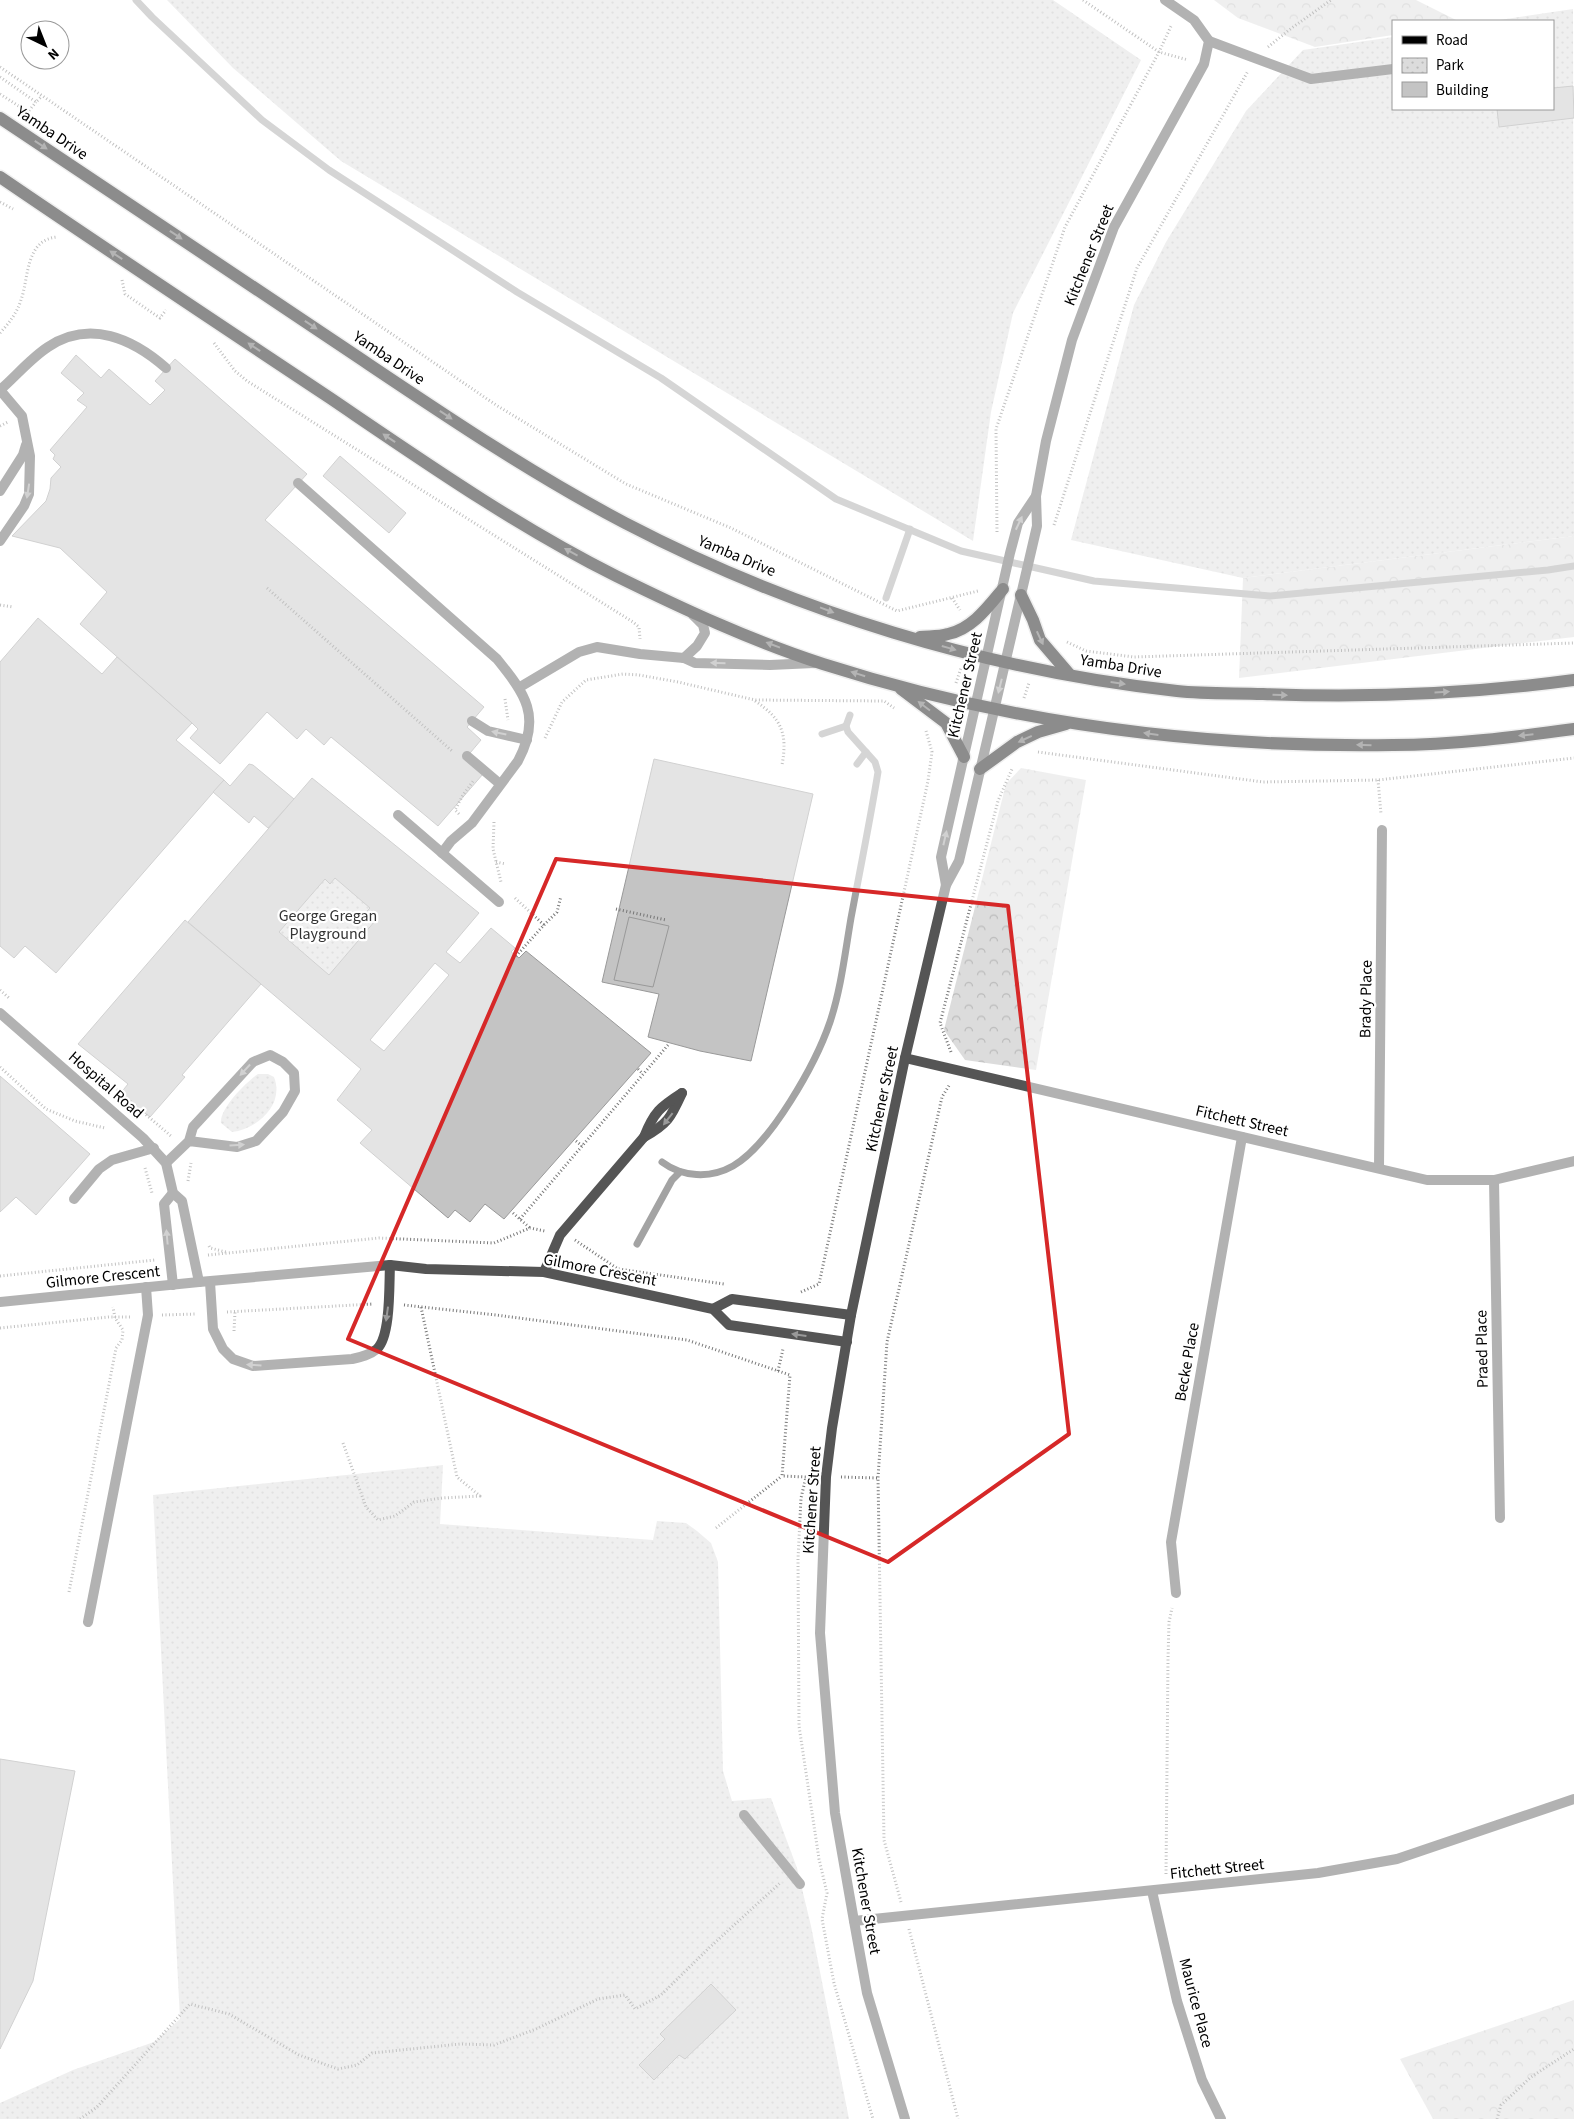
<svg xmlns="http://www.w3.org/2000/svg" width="1574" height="2119" font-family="'Source Sans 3',sans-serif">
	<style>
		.forest { fill: url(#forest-crowns) }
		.park { fill: url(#park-dots) }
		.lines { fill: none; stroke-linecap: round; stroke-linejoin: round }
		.stream { stroke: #a3a3a3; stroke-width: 7 }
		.building { fill: #c4c4c4; stroke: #999; fill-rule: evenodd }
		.primary-casing { stroke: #dbdbdb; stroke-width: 15 }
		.path { stroke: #777; stroke-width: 3; stroke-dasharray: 1 2.5; stroke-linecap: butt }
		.service { stroke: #555; stroke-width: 10 }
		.minor { stroke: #555; stroke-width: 10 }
		.tertiary { stroke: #555; stroke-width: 10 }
		.primary { stroke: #000; stroke-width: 12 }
		.oneway { fill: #595959 }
		.oneway2 { fill: #999 }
		.marked { fill: none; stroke: #d62828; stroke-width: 4; stroke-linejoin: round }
		.labels { text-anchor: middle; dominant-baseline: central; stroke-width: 4.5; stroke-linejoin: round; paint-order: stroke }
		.street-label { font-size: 16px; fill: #000; stroke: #fff }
		.park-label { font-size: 16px; fill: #333; stroke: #fff }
	</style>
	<defs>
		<pattern id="forest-crowns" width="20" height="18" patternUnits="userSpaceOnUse" patternTransform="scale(1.25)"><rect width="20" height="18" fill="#dcdcdc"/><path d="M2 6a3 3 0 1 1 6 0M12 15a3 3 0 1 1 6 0" fill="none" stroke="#bbb"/></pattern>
		<pattern id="park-dots" width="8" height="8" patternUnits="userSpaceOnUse" patternTransform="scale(1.25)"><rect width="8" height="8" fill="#dcdcdc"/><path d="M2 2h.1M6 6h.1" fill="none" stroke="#bbb" stroke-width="1.8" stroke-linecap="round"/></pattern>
	</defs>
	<rect width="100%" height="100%" fill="#fff"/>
	<!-- forest -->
	<g class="forest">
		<path d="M 1214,0 L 1416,0 L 1458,21 L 1393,21 L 1393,35 L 1315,47 L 1238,18 Z"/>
		<path d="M 1574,536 L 1574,637 L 1239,678 L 1243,578 Z"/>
		<path d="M 1021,768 L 1086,780 L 1036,1070 L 965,1060 L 944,1030 L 1006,784 Z"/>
		<path d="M 1574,2000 L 1574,2119 L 1433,2119 L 1400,2059 Z"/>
	</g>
	<!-- park -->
	<g class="park">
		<path d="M 167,0 L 1053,0 L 1141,60 L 1013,313 L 991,412 L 973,541 L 341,161 L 233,68 Z"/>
		<path d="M 1573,9 L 1574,536 L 1243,578 L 1071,540 L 1134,305 L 1166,242 L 1246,111 L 1303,50 L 1393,37 L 1393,109 L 1553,109 L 1553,21 L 1493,21 Z"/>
		<path d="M 335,878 L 370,908 L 365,913 L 375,921 L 329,975 L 279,932 L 325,879 L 330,884 Z"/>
		<path d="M 258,1074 L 268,1074 L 274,1077 C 285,1105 257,1129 232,1132 L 221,1123 C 219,1109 246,1082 258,1074 Z"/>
		<path d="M 443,1465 L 440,1524 L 653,1540 L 657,1521 L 686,1523 L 697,1531 L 711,1543 L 718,1562 L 723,1771 L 732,1801 L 771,1798 L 797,1868 L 811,1926 L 849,2119 L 0,2119 L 0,2103 L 73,2070 L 154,2042 L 180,2019 L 153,1495 Z"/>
	</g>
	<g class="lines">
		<!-- stream -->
		<g class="stream">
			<path d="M 136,0 L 152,17 L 262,120 L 329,170 L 517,292 L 661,378 L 836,499 L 961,551 L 1094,581 L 1270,596 L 1548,570 L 1574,566"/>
			<path d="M 886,598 L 910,529"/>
			<path d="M 822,734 L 846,726"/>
			<path d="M 857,764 L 866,752"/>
			<path d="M 662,1162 C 682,1177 710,1179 733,1166 C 771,1144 816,1063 830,1022 C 841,989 845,953 851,918 C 860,870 870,821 878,772 L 875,762 L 848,732 L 846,726 L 850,715"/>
			<path d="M 637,1244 L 672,1180 L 680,1172"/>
		</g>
	</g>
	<!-- building -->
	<g class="building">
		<path d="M 1573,86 L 1574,118 L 1499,127 L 1497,109 L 1553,109 L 1553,88 Z"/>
		<path d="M 76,355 L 101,378 L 109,369 L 150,405 L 165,390 L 155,381 L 175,359 L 307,474 L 265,520 L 484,707 L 467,727 L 481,740 L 465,759 L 483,774 L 438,826 L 331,737 L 324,745 L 306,729 L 297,739 L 267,712 L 220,764 L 190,738 L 198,729 L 192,723 L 80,624 L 107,592 L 60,548 L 12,536 L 46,501 L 50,489 L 51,478 L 61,467 L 53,459 L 55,455 L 50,450 L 87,407 L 77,400 L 84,393 L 61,373 Z"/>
		<path d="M 340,456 L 406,513 L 389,533 L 323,476 Z"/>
		<path d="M 38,618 L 102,674 L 117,657 L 192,723 L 176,740 L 224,780 L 56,973 L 25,946 L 14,958 L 0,946 L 0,662 Z"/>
		<path d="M 654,759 L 813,794 L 751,1061 L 700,1051 L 648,1037 L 659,994 L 602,982 Z"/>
		<path d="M 249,764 L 253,765 L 294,799 L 268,828 L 254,816 L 249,823 L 213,792 L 224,780 L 230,786 Z"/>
		<path d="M 312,778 L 479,913 L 446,952 L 460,963 L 491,928 L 515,948 L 511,952 L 519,958 L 526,951 L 651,1053 L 504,1219 L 485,1204 L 470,1222 L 455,1210 L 448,1218 L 360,1143 L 372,1130 L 337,1100 L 361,1069 L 188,922 ZM 335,878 L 370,908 L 365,913 L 375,921 L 329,975 L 279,932 L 325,879 L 330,884 ZM 435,963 L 449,975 L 384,1051 L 370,1040 Z"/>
		<path d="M 629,917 L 669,926 L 653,987 L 614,980 Z"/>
		<path d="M 185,920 L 261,984 L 182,1075 L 185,1077 L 150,1117 L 120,1094 L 128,1084 L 78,1044 Z"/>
		<path d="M 0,1076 L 90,1154 L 36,1215 L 16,1197 L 0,1212 Z"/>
		<path d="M 0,1759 L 75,1771 L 33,1981 L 0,2049 Z"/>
		<path d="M 711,1984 L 736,2010 L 685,2059 L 679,2055 L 654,2080 L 639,2065 L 665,2039 L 660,2034 Z"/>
	</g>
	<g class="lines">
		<!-- primary casing -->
		<g class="primary-casing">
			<g id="primary">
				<path d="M 0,118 C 110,192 221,265 331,339 C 427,403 522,469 625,523 C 796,612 985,670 1177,691 C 1205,694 1234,693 1263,694 C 1367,698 1471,694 1574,680"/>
				<path d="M 0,177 C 110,252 220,325 330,398 C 423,461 516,526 616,576 C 683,609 752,641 823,664 C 1007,723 1201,748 1393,745 C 1454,745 1514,737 1574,729"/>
				<path d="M 1021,595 L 1033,620 L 1040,640 L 1070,675"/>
				<path d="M 920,637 C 929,636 939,637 948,634 C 972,629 988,607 1003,589"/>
				<path d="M 901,689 L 946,723 L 964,757"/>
				<path d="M 980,769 L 1017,742 L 1038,732 L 1066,724"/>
			</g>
		</g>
		<!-- path -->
		<g class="path">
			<path d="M 1083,0 L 1159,52 L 1188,60"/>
			<path d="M 1268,47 L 1289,30 L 1331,0"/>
			<path d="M 0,67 L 496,405 L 626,484 L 731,528 L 897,611 L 978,591"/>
			<path d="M 0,77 L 36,102 L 42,96"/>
			<path d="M 0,94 L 28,112 L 36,102"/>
			<path d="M 0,202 L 13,209"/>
			<path d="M 122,280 L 125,294 L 160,318 L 166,310"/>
			<path d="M 0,333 C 9,323 17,313 21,300 C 29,278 25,240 57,237"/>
			<path d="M 214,343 L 235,371 L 247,381 L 633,622 L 639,627 L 640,639"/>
			<path d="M 0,426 L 8,422"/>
			<path d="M 1054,525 L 1137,268 L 1248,71"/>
			<path d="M 997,532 L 996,429 L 1065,227 L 1159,52 L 1172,24"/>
			<path d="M 267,588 L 452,751"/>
			<path d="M 952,598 L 960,610"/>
			<path d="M 0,605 L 13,607"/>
			<path d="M 1067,642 L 1086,651 L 1134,657 L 1574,643"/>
			<path d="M 956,683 L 961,668"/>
			<path d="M 1024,698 L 1029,683"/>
			<path d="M 505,699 L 508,720"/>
			<path d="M 755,701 C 781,718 788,733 782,765"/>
			<path d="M 545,738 L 562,702 L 586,680 L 623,674 L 639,675 L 678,682 L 755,700 L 884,701 L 894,708"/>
			<path d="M 1038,752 L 1263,782 L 1378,780 L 1574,758"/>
			<path d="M 1378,780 L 1381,814"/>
			<path d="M 459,814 L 455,810 L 463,795 L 474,780"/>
			<path d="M 494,822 L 493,849 L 501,882"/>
			<path d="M 496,862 L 506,864"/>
			<path d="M 515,898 L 544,925 L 516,956"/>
			<path d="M 616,909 L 666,920"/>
			<path d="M 544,925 L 557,912 L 561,896"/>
			<path d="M 0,990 L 9,998"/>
			<path d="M 951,1052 L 940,1023 L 998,801 L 1012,769"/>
			<path d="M 0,1067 L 46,1109 L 75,1121 L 105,1128"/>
			<path d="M 90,1067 L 171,1136"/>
			<path d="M 638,1069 L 643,1074"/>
			<path d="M 576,1141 L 582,1146"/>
			<path d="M 145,1168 L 152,1193"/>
			<path d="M 188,1181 L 191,1163"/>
			<path d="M 513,1213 L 530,1228"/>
			<path d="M 520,1219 L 668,1045"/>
			<path d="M 575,1240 L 618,1269 L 724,1284"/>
			<path d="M 209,1246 L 210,1248 L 226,1252"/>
			<path d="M 208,1255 L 379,1238 L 494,1243 L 530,1228 L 545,1231"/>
			<path d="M 0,1276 L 155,1260"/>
			<path d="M 801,1292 L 819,1284 L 928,781 L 932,752 L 926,731"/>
			<path d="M 404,1305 L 496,1315 L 687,1340 L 790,1375 L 782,1476 L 806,1477 L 801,1498 L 798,1559 L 799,1726 L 819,1859 L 827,1893 L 822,1919 L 834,1983 L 873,2119"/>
			<path d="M 227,1312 L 373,1304"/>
			<path d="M 162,1315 L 196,1314"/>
			<path d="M 0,1328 L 109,1317 L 131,1317"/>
			<path d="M 234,1331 L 235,1312"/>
			<path d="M 778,1371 L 783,1349"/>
			<path d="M 343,1443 L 366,1507 L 378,1520 L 395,1516 L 414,1502 L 442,1498 L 480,1496 L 457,1477 L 421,1307"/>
			<path d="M 841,1477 L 878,1478"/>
			<path d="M 716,1528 L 782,1476"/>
			<path d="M 69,1592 L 116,1348 L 122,1340 L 123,1330 L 115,1318 L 113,1307"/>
			<path d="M 1166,1874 L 1168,1659 L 1169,1622 L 1172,1608"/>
			<path d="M 901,1902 L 884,1840 L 878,1478 L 887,1342 L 942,1097 L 950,1084"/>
			<path d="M 909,1929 L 958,2119"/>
			<path d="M 80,2119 L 97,2107 L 190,2004 L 229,2014 L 299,2055 L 338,2069 L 357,2065 L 372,2053 L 460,2044 L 494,2045 L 536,2029 L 598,1999 L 625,1995 L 635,2009 L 661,1995 L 709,1948 L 780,1883"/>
			<path d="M 1497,2119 L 1501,2105 L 1531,2077 L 1574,2049"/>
		</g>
		<!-- service -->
		<g class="service">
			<path d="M 0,390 C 16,376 31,358 48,347 C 90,319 133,339 166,368"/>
			<path d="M 298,483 L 497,659 C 525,694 542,716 518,761 L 472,823 L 451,841 L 442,853"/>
			<path d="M 684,658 L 697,646 L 705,633 L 703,625 L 693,615"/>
			<path d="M 520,687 L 579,652 L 597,647 L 640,654 L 684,658 L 695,663 L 770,665 L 814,663"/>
			<path d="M 472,721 L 488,731 L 527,740"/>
			<path d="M 467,756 L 500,784"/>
			<path d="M 398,815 L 499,902"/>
			<path d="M 644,1137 C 668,1124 671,1117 682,1093"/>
			<path d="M 166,1163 L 189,1141 L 193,1127 L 253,1062 L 270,1055 L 283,1062 L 294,1073 L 295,1091 L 283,1112 L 256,1141 L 237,1147 L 189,1141"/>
			<path d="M 74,1199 L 99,1169 L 112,1160 L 154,1148"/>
			<path d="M 544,1272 L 560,1235 L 644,1137 C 654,1112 660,1107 682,1093"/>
			<path d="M 210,1282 L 213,1329 L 223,1349 L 233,1359 L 253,1366 L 352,1359 C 361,1357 370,1355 377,1349 C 391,1336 389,1284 390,1265"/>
			<path d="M 88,1622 L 148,1315 L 146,1287"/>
			<path d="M 744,1815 L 800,1884"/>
		</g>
		<!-- minor -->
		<g class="minor">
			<path d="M 1209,41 L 1311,79 L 1393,69"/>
			<path d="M 0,390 L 22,416 L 30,456 L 29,494 L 24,506 L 0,541"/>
			<path d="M 0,491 L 23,455 L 26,445"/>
			<path d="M 0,1013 L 143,1138 L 166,1163 L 173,1193 L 182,1201 L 199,1282"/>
			<path d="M 905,1058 L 1427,1180 L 1494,1180 L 1574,1161"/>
			<path d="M 1379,1168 L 1382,830"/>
			<path d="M 1494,1180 L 1500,1518"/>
			<path d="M 173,1285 L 164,1204 L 173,1193"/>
			<path d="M 1176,1593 L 1171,1542 L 1242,1137"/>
			<path d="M 1152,1891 L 1177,2001 L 1202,2080 L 1221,2119"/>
			<path d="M 854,1921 L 1318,1873 L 1397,1859 L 1574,1799"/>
		</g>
		<!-- tertiary -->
		<g class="tertiary">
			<path d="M 946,885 L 941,857 L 1010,553 L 1018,523 L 1036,496"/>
			<path d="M 0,1302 L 199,1282 L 390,1265 L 426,1269 L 544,1272 L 713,1309 L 729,1325 L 847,1342"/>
			<path d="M 713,1309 L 732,1299 L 851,1315"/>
			<path d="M 905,2119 L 867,1993 L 854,1921 L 835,1813 L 820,1633 L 826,1477 L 832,1428 L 851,1315 L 905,1058 L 946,885 L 959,861 L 1037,526 L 1036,496 L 1046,441 L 1072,340 L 1114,227 L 1204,64 L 1209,41 L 1194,20 L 1165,0"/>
		</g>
		<!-- primary -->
		<use href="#primary" class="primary"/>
	</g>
	<!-- one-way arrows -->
	<defs><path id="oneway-solid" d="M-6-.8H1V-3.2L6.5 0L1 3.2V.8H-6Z" transform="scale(1.25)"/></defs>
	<g class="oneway">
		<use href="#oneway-solid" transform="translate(41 145) rotate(33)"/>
		<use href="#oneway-solid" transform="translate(176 235) rotate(34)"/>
		<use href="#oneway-solid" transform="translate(116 255) rotate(-147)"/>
		<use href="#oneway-solid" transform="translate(311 325) rotate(34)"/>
		<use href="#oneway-solid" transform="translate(254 347) rotate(-146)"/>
		<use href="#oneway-solid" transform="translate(446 415) rotate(34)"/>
		<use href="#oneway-solid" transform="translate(389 438) rotate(-146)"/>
		<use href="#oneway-solid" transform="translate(571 552) rotate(-151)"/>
		<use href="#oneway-solid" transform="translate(827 610) rotate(21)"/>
		<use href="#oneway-solid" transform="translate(1040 638) rotate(65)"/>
		<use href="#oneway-solid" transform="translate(773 645) rotate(-159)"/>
		<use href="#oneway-solid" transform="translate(949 648) rotate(16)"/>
		<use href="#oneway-solid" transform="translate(858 674) rotate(-163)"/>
		<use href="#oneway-solid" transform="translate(1118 683) rotate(8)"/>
		<use href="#oneway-solid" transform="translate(1442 692) rotate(-3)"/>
		<use href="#oneway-solid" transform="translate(1280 695) rotate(2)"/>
		<use href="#oneway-solid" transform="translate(924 706) rotate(-143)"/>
		<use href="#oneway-solid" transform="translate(1151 734) rotate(-172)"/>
		<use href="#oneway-solid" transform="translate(1526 735) rotate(174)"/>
		<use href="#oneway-solid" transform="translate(1025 739) rotate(155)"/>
		<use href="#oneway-solid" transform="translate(1364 745) rotate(-179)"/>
	</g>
	<g class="oneway2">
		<use href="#oneway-solid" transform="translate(28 491) rotate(99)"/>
		<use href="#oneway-solid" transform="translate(1019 523) rotate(-65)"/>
		<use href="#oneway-solid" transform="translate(718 663) rotate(-179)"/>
		<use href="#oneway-solid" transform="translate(1000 686) rotate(104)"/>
		<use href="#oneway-solid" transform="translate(499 733) rotate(-168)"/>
		<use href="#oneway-solid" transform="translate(945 838) rotate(-77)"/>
		<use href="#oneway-solid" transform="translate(245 1070) rotate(133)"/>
		<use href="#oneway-solid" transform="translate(668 1119) rotate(128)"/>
		<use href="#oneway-solid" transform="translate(237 1145) rotate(-4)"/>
		<use href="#oneway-solid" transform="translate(167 1237) rotate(-95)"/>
		<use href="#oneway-solid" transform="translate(387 1314) rotate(98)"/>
		<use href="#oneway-solid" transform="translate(799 1335) rotate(-172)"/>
		<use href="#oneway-solid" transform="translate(254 1365) rotate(-177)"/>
	</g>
	<!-- marked area -->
	<path d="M0 0H1574V2119H0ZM 556,859 L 1008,906 L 1069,1434 L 888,1562 L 348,1339 Z" fill="#fff" fill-opacity=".55" fill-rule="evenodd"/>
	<path class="marked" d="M 556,859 L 1008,906 L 1069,1434 L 888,1562 L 348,1339 Z"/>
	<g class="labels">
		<!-- street labels -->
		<g class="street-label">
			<text transform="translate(52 133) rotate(34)">Yamba Drive</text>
			<text transform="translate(1089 255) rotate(-68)">Kitchener Street</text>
			<text transform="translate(389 358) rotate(34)">Yamba Drive</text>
			<text transform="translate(737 556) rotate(23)">Yamba Drive</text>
			<text transform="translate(1121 666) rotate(9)">Yamba Drive</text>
			<text transform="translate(965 685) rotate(-77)">Kitchener Street</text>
			<text transform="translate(1366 999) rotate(-89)">Brady Place</text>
			<text transform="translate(106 1085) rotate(41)">Hospital Road</text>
			<text transform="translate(882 1099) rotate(-78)">Kitchener Street</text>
			<text transform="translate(1242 1121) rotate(13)">Fitchett Street</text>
			<text transform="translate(600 1270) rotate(11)">Gilmore Crescent</text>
			<text transform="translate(103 1277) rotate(-6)">Gilmore Crescent</text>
			<text transform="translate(1482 1349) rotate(-91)">Praed Place</text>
			<text transform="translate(1187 1362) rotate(-80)">Becke Place</text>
			<text transform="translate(812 1500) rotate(-86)">Kitchener Street</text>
			<text transform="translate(1217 1869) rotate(-6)">Fitchett Street</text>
			<text transform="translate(866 1901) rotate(80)">Kitchener Street</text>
			<text transform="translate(1196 2003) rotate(75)">Maurice Place</text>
		</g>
		<!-- park labels -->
		<g class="park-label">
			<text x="328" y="916">George Gregan<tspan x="328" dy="18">Playground</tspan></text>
		</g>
	</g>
	<!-- legend -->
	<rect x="1392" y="20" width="162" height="90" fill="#ffffff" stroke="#999999"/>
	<rect x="1402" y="36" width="25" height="8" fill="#000000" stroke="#999999"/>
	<text x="1436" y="45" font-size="15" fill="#000000">Road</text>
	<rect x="1402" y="58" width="25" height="15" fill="url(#park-dots)" stroke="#999999"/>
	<text x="1436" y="70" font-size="15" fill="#000000">Park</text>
	<rect x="1402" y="82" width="25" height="15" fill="#c4c4c4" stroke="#999999"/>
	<text x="1436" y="95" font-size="15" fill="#000000">Building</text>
	<!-- north arrow -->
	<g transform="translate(45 45) rotate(137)"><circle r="24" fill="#ffffff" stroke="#999999"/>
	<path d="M0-4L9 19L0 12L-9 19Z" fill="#000000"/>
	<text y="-8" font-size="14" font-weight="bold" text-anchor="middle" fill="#000000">N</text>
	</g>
</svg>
